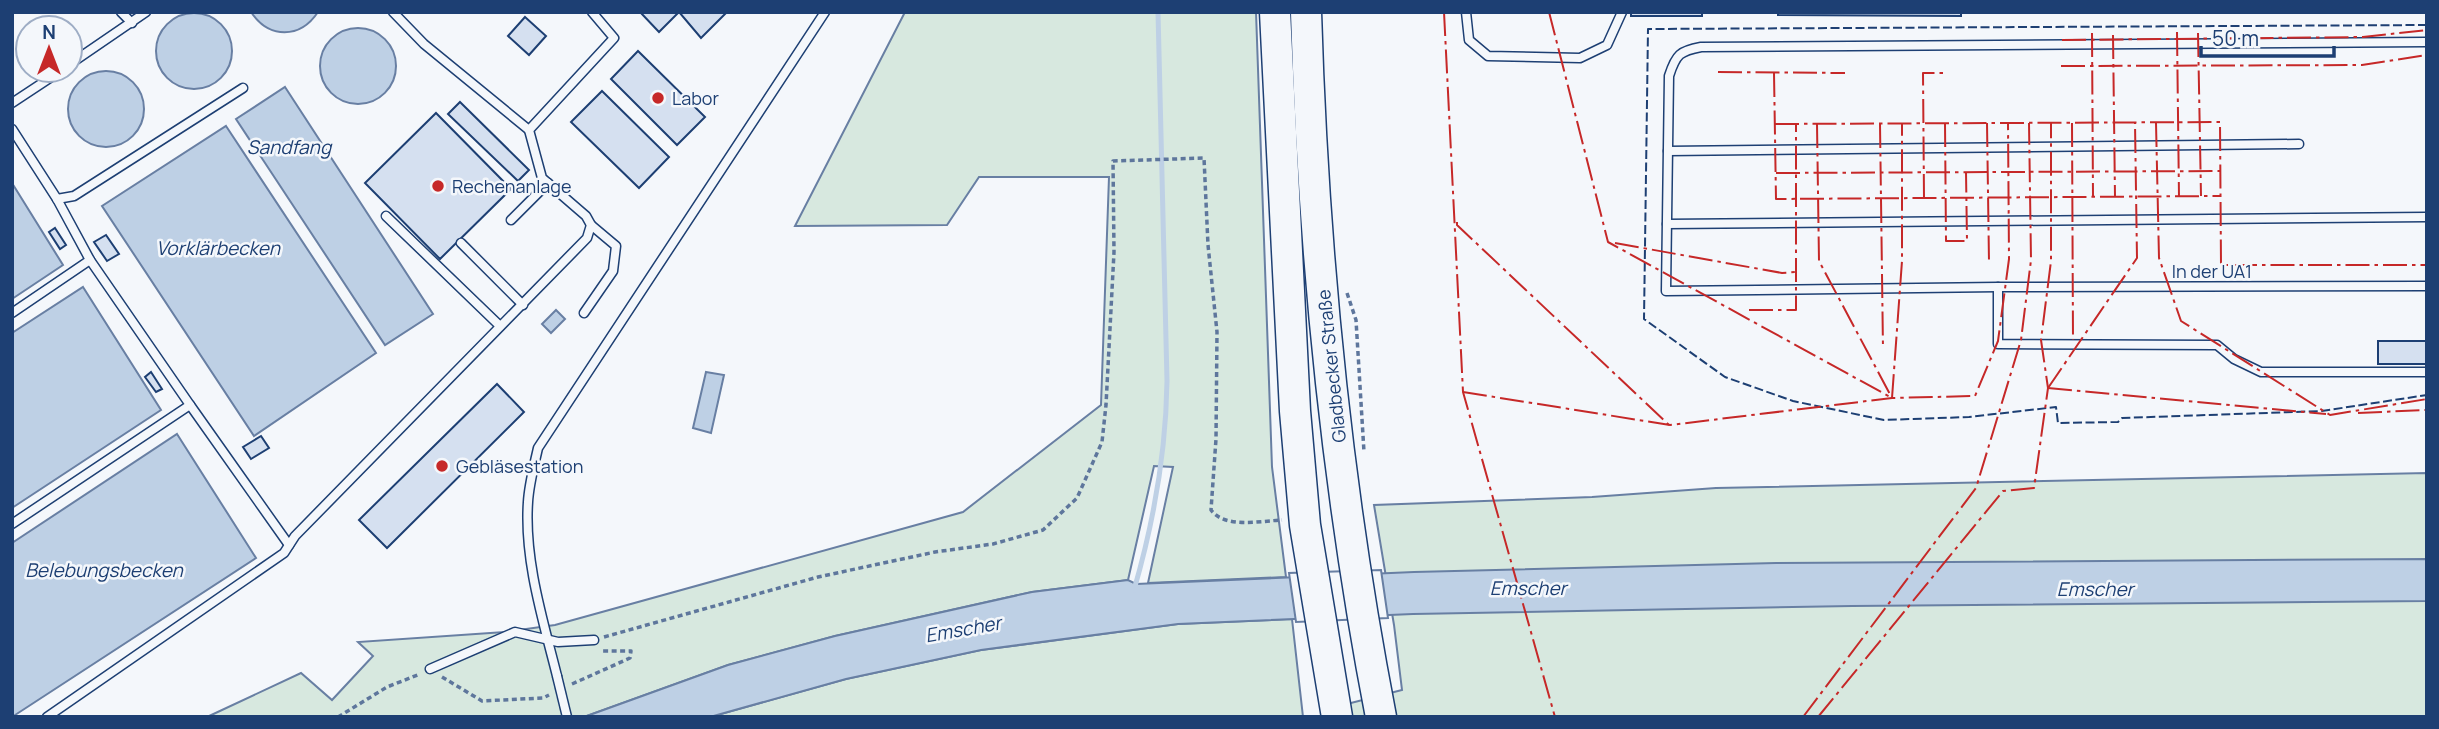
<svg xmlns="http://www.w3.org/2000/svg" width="2439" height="729" font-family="Manrope,sans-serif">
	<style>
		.green { fill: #d7e8df; stroke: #687fa3; stroke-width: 2 }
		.water { fill: #bed0e5; stroke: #687fa3; stroke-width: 2 }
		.pier { fill: #f4f7fb; stroke: #687fa3; stroke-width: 2 }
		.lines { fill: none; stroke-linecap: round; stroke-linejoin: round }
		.stream { stroke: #bed0e5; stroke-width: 5 }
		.building { fill: #d5e0f0; stroke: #1d3f73; stroke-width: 2 }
		.lane-casing { stroke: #1d3f73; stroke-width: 11 }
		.highway-casing { stroke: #1d3f73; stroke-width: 33 }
		.path { stroke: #5e769c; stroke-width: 3.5; stroke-dasharray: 5 3.5; stroke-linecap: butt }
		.lane { stroke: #f4f7fb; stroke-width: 8 }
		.highway { stroke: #f4f7fb; stroke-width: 30 }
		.lane-bridge-casing { stroke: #1d3f73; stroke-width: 11; stroke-linecap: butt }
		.lane-bridge { stroke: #f4f7fb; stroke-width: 8 }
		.fence { stroke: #1d3f73; stroke-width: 2; stroke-dasharray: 9 3.5; stroke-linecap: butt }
		.power { stroke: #c62828; stroke-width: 2; stroke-dasharray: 24 5 3.5 5; stroke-linecap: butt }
		.poi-dot { fill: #c62828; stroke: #f4f7fb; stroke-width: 2.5 }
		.labels { text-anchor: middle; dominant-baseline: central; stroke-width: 5; stroke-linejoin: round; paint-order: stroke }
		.poi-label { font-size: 18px; fill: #1d3f73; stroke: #f4f7fb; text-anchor: start }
		.street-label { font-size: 18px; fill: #1d3f73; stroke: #f4f7fb }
		.water-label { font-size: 19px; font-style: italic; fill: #1d3f73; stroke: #f4f7fb }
	</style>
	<rect width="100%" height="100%" fill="#f4f7fb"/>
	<!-- green -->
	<g class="green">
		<path d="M 905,12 L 1256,12 L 1272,467 L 1286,577 L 1148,583 L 1173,467 L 1154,466 L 1128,580 L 1032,592 L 835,636 L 728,665 L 584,717 L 207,717 L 301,673 L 332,700 L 373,656 L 358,642 L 505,632 L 555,625 L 963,512 L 1101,405 L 1109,177 L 979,177 L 947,225 L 795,226 Z"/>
		<path d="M 2427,473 L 2427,717 L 1341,717 L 1339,706 L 1402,690 L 1394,625 L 1374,505 L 1592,497 L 1716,488 Z"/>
		<path d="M 1292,619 L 1303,717 L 710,717 L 846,679 L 981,650 L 1178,624 Z"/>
	</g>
	<!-- water -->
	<g class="water">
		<path d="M 251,12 L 318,12 C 300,39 269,39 251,12 Z"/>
		<circle cx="194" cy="51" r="38"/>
		<circle cx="358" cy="66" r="38"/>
		<circle cx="106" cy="109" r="38"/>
		<path d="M 285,87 L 433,314 L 385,345 L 236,119 Z"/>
		<path d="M 226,126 L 376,353 L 254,436 L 102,206 Z"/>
		<path d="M 12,183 L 63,265 L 12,299 Z"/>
		<path d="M 83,287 L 161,410 L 12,508 L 12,333 Z"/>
		<path d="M 556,310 L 565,319 L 551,333 L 542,324 Z"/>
		<path d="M 706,372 L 724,375 L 711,433 L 693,428 Z"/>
		<path d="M 177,434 L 256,558 L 12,717 L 12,543 Z"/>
		<path d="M 2427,559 L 2427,601 L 1852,606 L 1413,614 L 1178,624 L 981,650 L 846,679 L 710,717 L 584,717 L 728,665 L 835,636 L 1032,592 L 1128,580 L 1136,584 L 1414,572 L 1776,563 Z"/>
	</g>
	<!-- pier -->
	<path class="pier" d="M 1381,570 L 1388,618 L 1296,622 L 1289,573 Z"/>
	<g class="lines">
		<!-- stream -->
		<path class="stream" d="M 1134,590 C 1154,521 1166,453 1167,381 L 1158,12"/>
	</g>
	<!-- building -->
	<g class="building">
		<path d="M 640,12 L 679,12 L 659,32 Z"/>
		<path d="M 679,12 L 727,12 L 701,38 Z"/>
		<rect x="1631" y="12" width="71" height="4"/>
		<path d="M 1778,12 L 1961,12 L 1961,16 L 1778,15 Z"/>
		<path d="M 525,17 L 546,36 L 529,55 L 508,36 Z"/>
		<path d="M 638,51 L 705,117 L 677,145 L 611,79 Z"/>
		<path d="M 602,91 L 669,157 L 639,188 L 571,122 Z"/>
		<path d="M 460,102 L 529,170 L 518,181 L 448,114 Z"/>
		<path d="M 436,113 L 511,189 L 440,259 L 365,183 Z"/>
		<path d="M 55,228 L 66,245 L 60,249 L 49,232 Z"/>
		<path d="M 106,235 L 119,254 L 107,261 L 94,242 Z"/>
		<rect x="2378" y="341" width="49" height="23"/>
		<path d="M 151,372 L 162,389 L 156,392 L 145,377 Z"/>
		<path d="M 497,384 L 524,412 L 387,548 L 359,520 Z"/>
		<path d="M 261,436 L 269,448 L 251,459 L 243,447 Z"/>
	</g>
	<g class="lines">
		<!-- lane casing -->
		<g class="lane-casing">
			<g id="lane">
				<path d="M 121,12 L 132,23"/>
				<path d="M 393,12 L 424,44 L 529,130"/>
				<path d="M 1466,12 L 1469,40 L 1488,56 L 1580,58 L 1607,45 L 1622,12"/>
				<path d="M 2427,42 L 1701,47 C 1680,51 1676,54 1669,76 L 1666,291 L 1998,287 L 2427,286"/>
				<path d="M 70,64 L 146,12"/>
				<path d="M 12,103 L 62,70"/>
				<path d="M 12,129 L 57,199 L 90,260 L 190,405 L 12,524"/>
				<path d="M 1668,151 L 2299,144"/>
				<path d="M 57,199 L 74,196 L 243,88"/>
				<path d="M 386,216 L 500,326"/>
				<path d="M 511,220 L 548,183"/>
				<path d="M 1667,224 L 2427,217"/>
				<path d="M 461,243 L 523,305"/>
				<path d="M 1998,287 L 1998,344 L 2217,345 L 2234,359 L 2261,372 L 2427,372"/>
				<path d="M 12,313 L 90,260"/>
				<path d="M 584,313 L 613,271 L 616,246 L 591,225"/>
				<path d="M 190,405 L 289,545"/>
				<path d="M 430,669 L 515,632 L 558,642 L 594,640"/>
				<path d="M 557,676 C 543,620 524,560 528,502 C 529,484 534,466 538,448 L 825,12"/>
				<path d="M 47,717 L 284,553 L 295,536 L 587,238 L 591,225 L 586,216 L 542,178 L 529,130 L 614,38 L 592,12"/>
			</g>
		</g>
		<!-- highway casing -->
		<g class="highway-casing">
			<g id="highway">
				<path d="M 1275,12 L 1295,411 L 1305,525 L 1337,717"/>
				<path d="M 1306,12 C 1313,248 1336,485 1381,717"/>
			</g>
		</g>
		<!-- path -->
		<g class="path">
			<path d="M 1347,293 L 1356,320 L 1364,452"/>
			<path d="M 604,637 L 818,577 L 935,552 L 993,544 L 1043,530 L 1077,498 L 1102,442 L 1106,405 L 1114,252 L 1113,161 L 1204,158 L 1208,245 L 1217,332 L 1216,439 L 1211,510 C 1225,529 1260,521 1282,520"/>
			<path d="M 442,677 L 482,701 L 543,698 L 549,695"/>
			<path d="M 572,684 L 630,658 L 631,651 L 602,651"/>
			<path d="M 338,717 L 387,687 L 420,674"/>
		</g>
		<!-- lane -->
		<use href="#lane" class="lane"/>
		<!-- highway -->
		<use href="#highway" class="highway"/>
		<!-- lane-bridge casing -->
		<g class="lane-bridge-casing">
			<path id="lane-bridge" d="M 557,676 L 567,717"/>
		</g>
		<!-- lane-bridge -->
		<use href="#lane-bridge" class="lane-bridge"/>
		<!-- fence -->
		<path class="fence" d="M 2427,25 L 1648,29 L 1644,319 L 1725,377 L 1793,401 L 1884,420 L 1969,417 L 2056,407 L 2058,423 L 2118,422 L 2122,418 L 2322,411 L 2427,395"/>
		<!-- power -->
		<g class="power">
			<path d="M 1444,12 L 1463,392 L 1555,717"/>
			<path d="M 1549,12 L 1608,242 L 1892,398"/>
			<path d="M 2177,32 L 2179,197"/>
			<path d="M 2092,33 L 2093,197"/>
			<path d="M 2198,33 L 2201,196"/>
			<path d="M 2113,35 L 2115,197"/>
			<path d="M 2062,40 L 2363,37 L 2427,30"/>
			<path d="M 2061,66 L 2362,65 L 2427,55"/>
			<path d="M 1718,72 L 1845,73"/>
			<path d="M 1774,73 L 1776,199 L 2221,196"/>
			<path d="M 1945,123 L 1946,241 L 1967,241 L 1966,172"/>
			<path d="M 1987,123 L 1989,262"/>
			<path d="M 2072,123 L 2073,340"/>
			<path d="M 2156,123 L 2159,258 L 2181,321 L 2330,415 L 2427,399"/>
			<path d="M 1775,124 L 2220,122 L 2221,265 L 2427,265"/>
			<path d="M 1817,124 L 1819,261 L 1892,398"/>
			<path d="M 1880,124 L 1883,349"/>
			<path d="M 1776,173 L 2221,171"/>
			<path d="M 1924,198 L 1923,73 L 1946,73"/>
			<path d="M 1457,222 L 1457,225 L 1669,425"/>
			<path d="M 1615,243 L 1782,273 L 1796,272"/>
			<path d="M 1749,310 L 1796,310 L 1796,124"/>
			<path d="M 2048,388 L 2326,414"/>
			<path d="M 2048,388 L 2137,258 L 2135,123"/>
			<path d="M 1463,392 L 1670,425 L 1892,398 L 1975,396 L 1998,341 L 2009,259 L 2008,123"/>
			<path d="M 1892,398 L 1902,261 L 1902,124"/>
			<path d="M 2358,413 L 2427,410"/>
			<path d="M 1803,717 L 1976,488 L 2021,340 L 2031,260 L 2029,123"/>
			<path d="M 1818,717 L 2003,491 L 2034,488 L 2048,388 L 2041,340 L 2051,261 L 2051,123"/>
		</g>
	</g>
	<!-- markers -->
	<g class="poi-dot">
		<circle cx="658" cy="98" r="7"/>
		<circle cx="438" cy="186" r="7"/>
		<circle cx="442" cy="466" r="7"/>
	</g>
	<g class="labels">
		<!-- poi labels -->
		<g class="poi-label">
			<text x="672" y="98">Labor</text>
			<text x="452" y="186">Rechenanlage</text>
			<text x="456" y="466">Gebläsestation</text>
		</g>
		<!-- street labels -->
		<g class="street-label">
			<text x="2212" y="271">In der UA1</text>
			<text transform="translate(1331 366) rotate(-96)">Gladbecker Straße</text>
		</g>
		<!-- water labels -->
		<g class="water-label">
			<text x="289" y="147">Sandfang</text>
			<text x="218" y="248">Vorklärbecken</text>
			<text x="104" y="570">Belebungsbecken</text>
			<text x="1528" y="588">Emscher</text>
			<text x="2095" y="589">Emscher</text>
			<text transform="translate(963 629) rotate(-10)">Emscher</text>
		</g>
	</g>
	<!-- border -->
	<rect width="2439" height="729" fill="none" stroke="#1d3f73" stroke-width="28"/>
	<!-- north arrow -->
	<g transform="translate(49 49)"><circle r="33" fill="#f4f7fb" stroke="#9eadc5" stroke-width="2"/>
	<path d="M0-5L12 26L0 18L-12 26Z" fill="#c62828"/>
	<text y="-10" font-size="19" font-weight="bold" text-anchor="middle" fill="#1d3f73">N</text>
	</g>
	<!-- scale -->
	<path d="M2201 46v10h133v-10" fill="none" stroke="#1d3f73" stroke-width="3.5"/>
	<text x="2212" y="46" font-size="21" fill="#1d3f73" stroke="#f4f7fb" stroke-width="5" paint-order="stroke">50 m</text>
</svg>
